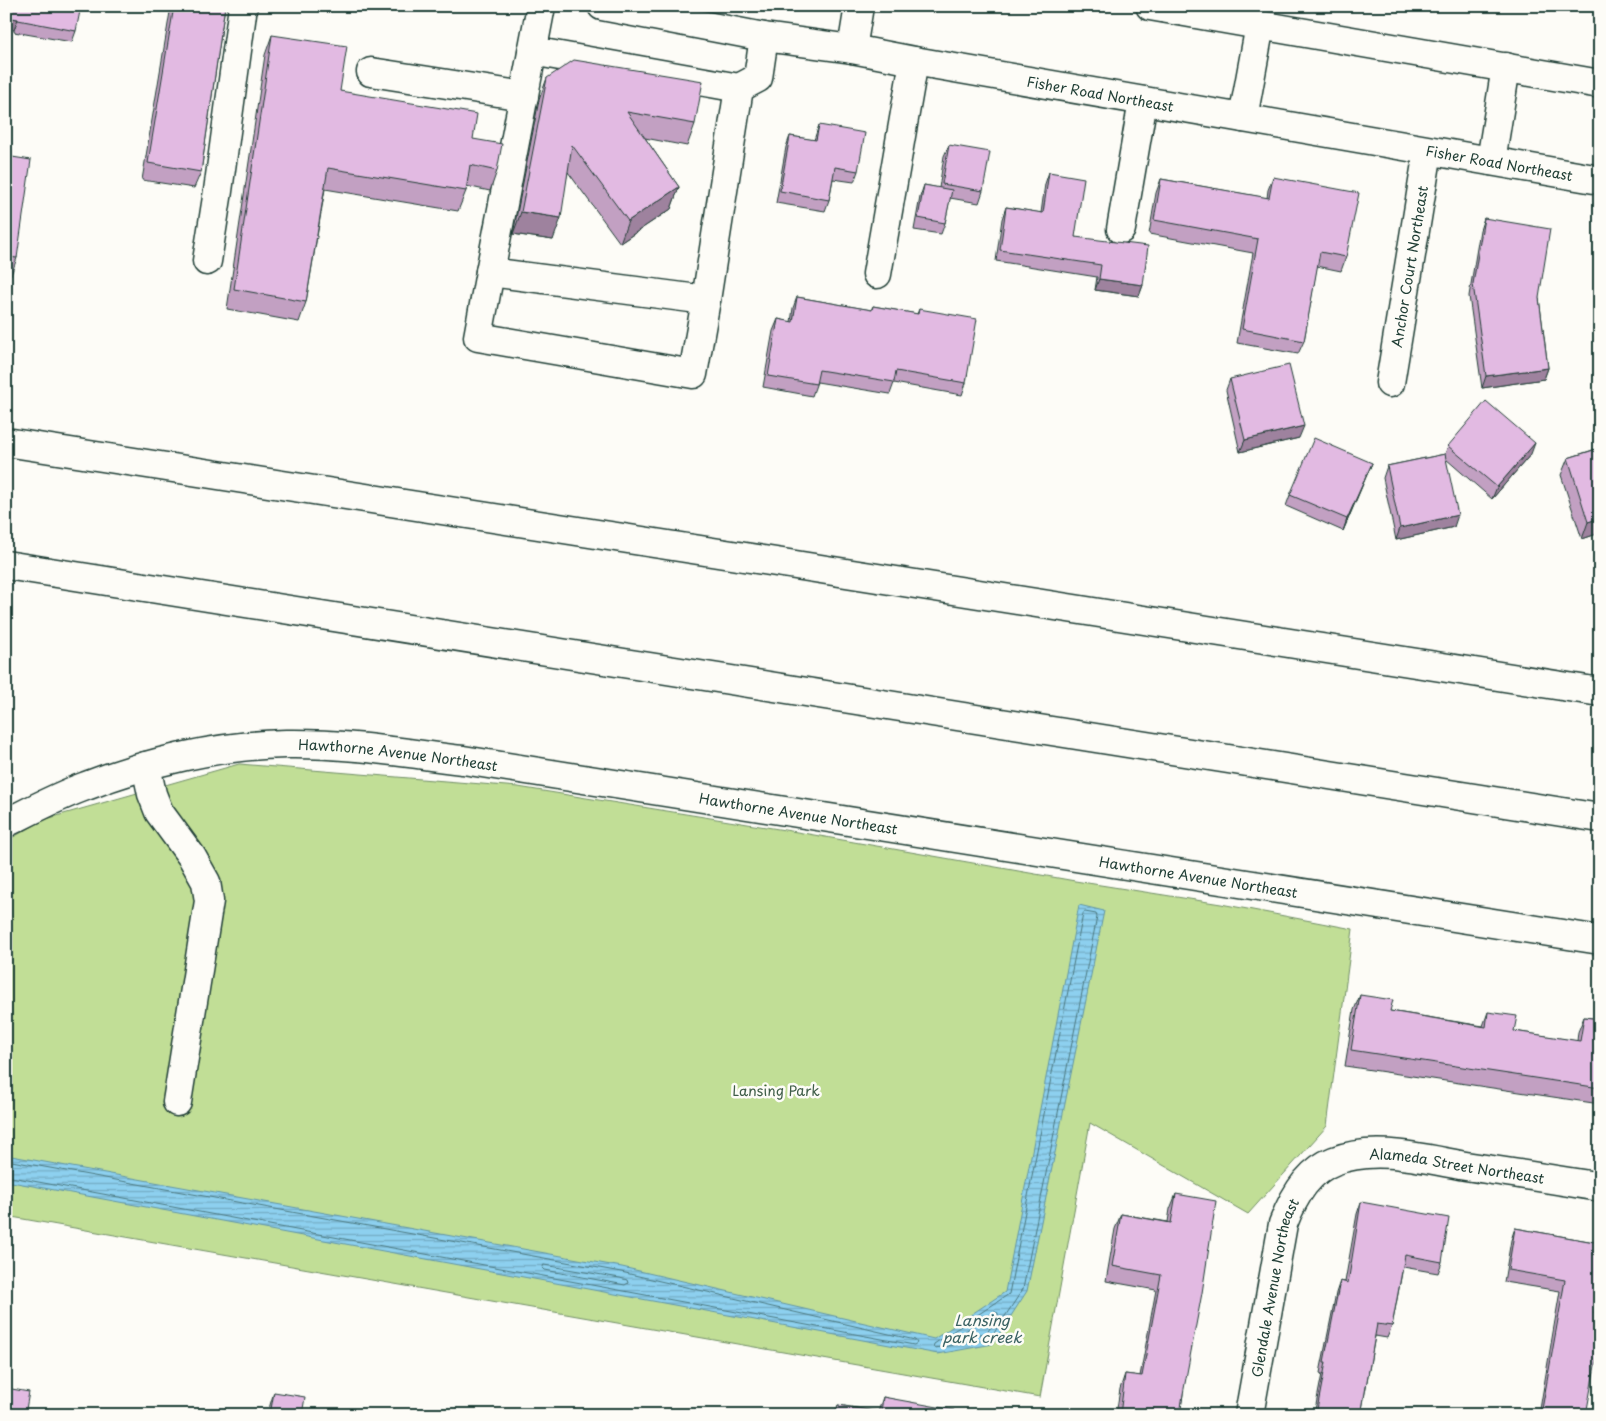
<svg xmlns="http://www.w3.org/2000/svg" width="1606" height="1421" font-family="'Playpen Sans',sans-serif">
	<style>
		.park { fill: #c1de96; stroke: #708e65 }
		.water { fill: url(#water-rules); stroke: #6195a4 }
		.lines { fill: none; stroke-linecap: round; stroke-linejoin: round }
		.shore { stroke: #4b787f; stroke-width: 1 }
		.minor-casing { stroke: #1f3d34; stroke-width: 31 }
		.major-casing { stroke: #1f3d34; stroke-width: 31 }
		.highway-casing { stroke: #1f3d34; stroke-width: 31 }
		.minor { stroke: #fdfcf7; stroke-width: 28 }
		.major { stroke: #fdfcf7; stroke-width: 28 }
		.highway { stroke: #fdfcf7; stroke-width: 28 }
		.wall { fill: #c2a0c2; stroke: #1f3d34 }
		.shaded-wall { fill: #9e829e; stroke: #1f3d34 }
		.building { fill: #e2bae2; stroke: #1f3d34 }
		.labels { text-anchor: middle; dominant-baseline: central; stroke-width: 5; stroke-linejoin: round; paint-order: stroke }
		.street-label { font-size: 14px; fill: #1f3d34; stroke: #fdfcf7 }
		.park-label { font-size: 14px; fill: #3f5d48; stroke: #fdfcf7 }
		.water-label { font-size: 15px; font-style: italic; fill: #3a6263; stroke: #fdfcf7 }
	</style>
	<defs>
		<pattern id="water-rules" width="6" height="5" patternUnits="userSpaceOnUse" patternTransform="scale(1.25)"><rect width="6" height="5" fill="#8dd0ef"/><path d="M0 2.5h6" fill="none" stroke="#73aac2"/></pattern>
	</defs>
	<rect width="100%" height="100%" fill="#fdfcf7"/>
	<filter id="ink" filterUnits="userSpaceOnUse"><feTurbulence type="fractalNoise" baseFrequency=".02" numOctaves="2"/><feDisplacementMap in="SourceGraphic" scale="10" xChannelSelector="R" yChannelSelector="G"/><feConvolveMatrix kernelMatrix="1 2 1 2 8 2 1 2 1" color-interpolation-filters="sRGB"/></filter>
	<g filter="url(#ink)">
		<!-- park -->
		<path class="park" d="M 239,764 L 518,787 L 797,832 L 1075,881 L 1221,904 L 1353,929 L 1327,1126 L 1248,1214 L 1090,1123 L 1040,1397 L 6,1216 L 6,841 L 46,819 Z"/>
		<!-- water -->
		<path class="water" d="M 1079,905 L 1104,911 L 1027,1291 L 993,1344 L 938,1354 L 6,1181 L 6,1155 L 622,1267 L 934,1339 L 1005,1292 Z"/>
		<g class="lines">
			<!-- shore -->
			<g class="shore">
				<path d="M 1085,912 L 1096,914 L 1097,917 L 1023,1289 L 990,1339 L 935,1348 L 933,1347 L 934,1344 L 1009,1294 L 1083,914 Z"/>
				<path d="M 6,1160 L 621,1272 L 915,1340 L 917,1343 L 914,1345 L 6,1176"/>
				<path d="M 544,1265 L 620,1278 L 627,1280 L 628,1283 L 625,1285 L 545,1270 L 543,1268 Z"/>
				<path d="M 995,1312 L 998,1313 L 998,1315 L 987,1333 L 962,1337 L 963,1333 Z"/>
			</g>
			<!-- minor casing -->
			<g class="minor-casing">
				<g id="minor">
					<path d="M 541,6 L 490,272 L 706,300 L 739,88"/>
					<path id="s1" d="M 602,6 L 764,37 L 852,49 L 914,61 L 1600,180"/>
					<path d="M 1150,6 L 1600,84"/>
					<path d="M 852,49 L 859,6"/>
					<path d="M 532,51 L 739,88 L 758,78 L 764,37"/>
					<path d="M 371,72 L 524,96"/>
					<path d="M 1243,118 L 1260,25"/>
					<path d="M 1491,161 L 1506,67"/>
					<path d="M 1121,229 L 1143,101"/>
					<path d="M 207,261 L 218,191 L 243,6"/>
					<path d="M 490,272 L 478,337 L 693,374 L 706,300"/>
					<path d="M 877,274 L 914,61"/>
					<path id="s2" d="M 1390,383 L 1428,151"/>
					<path d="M 146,766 L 152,794 L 159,812 L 192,857 L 206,882 L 209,901 L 177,1102"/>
					<path id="s3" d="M 1249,1415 L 1283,1224 C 1292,1200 1307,1171 1334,1161 C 1377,1144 1428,1160 1472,1167 C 1515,1173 1557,1180 1600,1187"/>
				</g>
			</g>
			<!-- major casing -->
			<g class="major-casing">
				<g id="major">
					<path id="s4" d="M 6,823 C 32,810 58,796 86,786 C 147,762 220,745 286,744 C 345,743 405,753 463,760 L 1600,940"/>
				</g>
			</g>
			<!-- highway casing -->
			<g class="highway-casing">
				<g id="highway">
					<path d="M 6,442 L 789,564 L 1600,692"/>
					<path d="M 6,565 L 1600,818"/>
				</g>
			</g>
			<!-- minor -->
			<use href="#minor" class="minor"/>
			<!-- major -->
			<use href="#major" class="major"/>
			<!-- highway -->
			<use href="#highway" class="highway"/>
		</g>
		<!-- wall -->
		<g class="wall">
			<path d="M 6,6 L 76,31 L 72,42 L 14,32 L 14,30 Z"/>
			<path d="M 171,6 L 225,6 L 201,172 L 194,188 L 142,180 Z"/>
			<path d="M 272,35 L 340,91 L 473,139 L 497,171 L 490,191 L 466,186 L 466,191 L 458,211 L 325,189 L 306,302 L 299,322 L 227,309 L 265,55 Z"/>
			<path d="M 547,78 L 695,124 L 687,146 L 645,138 L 679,187 L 671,209 L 620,243 L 568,172 L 553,240 L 513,234 L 539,100 Z"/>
			<path d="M 819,125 L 858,171 L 854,182 L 833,179 L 829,200 L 825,211 L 776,203 L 786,147 L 790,136 L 814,140 Z"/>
			<path d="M 949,145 L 983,191 L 979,203 L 950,198 L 945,223 L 941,234 L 914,230 L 920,197 L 924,185 L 939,188 L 944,156 Z"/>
			<path d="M 6,156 L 17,258 L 11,275 L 6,274 Z"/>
			<path d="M 1049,172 L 1075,237 L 1143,285 L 1139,296 L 1095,290 L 1097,277 L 996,261 L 1002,219 L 1006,207 L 1041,213 L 1045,184 Z"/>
			<path d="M 1273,177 L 1346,257 L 1341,271 L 1317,266 L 1304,341 L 1298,354 L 1237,343 L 1253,253 L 1149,234 L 1156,193 L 1161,179 L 1267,198 L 1268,190 Z"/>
			<path d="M 1484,218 L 1539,298 L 1548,368 L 1544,379 L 1482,388 L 1469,296 L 1480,230 Z"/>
			<path d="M 797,297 L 871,310 L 873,306 L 917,314 L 919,309 L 966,383 L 962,395 L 894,383 L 890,394 L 817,382 L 812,396 L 763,387 L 773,331 L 778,319 L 791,322 L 793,308 Z"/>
			<path d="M 1230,379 L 1299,438 L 1240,452 L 1226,390 Z"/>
			<path d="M 1448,446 L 1531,454 L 1492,499 L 1446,459 L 1454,527 L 1396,540 L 1383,478 L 1387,466 L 1445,454 Z"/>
			<path d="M 1600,446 L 1600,533 L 1582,539 L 1561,475 L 1568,458 L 1599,448 Z"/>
			<path d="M 1372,463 L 1343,531 L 1286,506 L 1290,495 Z"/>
			<path d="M 1360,995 L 1390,1011 L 1483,1026 L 1488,1012 L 1514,1031 L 1577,1041 L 1578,1032 L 1584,1017 L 1600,1019 L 1600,1104 L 1345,1066 L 1354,1010 Z"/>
			<path d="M 1176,1194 L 1183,1394 L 1180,1415 L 1116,1415 L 1120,1389 L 1125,1374 L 1140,1376 L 1156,1290 L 1106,1281 L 1115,1229 L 1121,1214 L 1168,1222 L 1170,1209 Z"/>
			<path d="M 1361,1202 L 1442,1262 L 1438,1273 L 1403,1267 L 1392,1326 L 1387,1338 L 1375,1336 L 1361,1415 L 1314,1415 L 1322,1374 L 1320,1373 L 1336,1293 L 1340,1281 L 1345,1282 L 1357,1214 Z"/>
			<path d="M 1515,1228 L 1600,1243 L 1586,1415 L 1539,1415 L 1560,1291 L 1504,1282 L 1511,1240 Z"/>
			<path d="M 274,1392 L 302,1415 L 268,1415 L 270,1405 Z"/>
			<path d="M 883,1397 L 953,1415 L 834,1415 L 838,1405 L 878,1412 Z"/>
		</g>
		<!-- shaded-wall -->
		<g class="shaded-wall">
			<path d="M 6,17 L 18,19 L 14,30 L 6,29 Z"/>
			<path d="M 679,187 L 671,209 L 620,243 L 628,221 Z"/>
			<path d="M 521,212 L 561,218 L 553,240 L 513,234 Z"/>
			<path d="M 1099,279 L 1143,285 L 1139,296 L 1095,290 Z"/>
			<path d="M 1548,368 L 1544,379 L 1482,388 L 1486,376 Z"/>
			<path d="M 1304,426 L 1299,438 L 1240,452 L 1245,440 Z"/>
			<path d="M 1535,443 L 1531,454 L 1492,499 L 1497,487 Z"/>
			<path d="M 1372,463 L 1367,474 L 1343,531 L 1347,519 Z"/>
			<path d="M 1458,515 L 1454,527 L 1396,540 L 1400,528 Z"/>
			<path d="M 1600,518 L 1600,533 L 1582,539 L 1588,522 Z"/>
		</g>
		<!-- building -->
		<g class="building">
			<path d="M 6,6 L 81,6 L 76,31 L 18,20 L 18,19 L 6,17 Z"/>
			<path d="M 174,6 L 225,6 L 201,172 L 148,163 Z"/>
			<path d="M 272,35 L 347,46 L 340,91 L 477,114 L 473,139 L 502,144 L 497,171 L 470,165 L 466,191 L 328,168 L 306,302 L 234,289 Z"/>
			<path d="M 574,60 L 703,81 L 695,124 L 627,112 L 679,187 L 628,221 L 572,145 L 561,218 L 521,212 L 547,78 Z"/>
			<path d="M 819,125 L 865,133 L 858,171 L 835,167 L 829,200 L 780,191 L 790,136 L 816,140 Z"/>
			<path d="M 949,145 L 990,152 L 983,191 L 942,184 Z"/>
			<path d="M 6,156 L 31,160 L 17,258 L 6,257 Z"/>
			<path d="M 1049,172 L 1084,178 L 1075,237 L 1148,246 L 1143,285 L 1099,279 L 1101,265 L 1000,250 L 1006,207 L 1043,213 Z"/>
			<path d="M 1273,177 L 1359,193 L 1346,257 L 1320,252 L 1304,341 L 1242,329 L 1258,239 L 1154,220 L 1161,179 L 1269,198 Z"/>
			<path d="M 924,185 L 952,190 L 945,223 L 918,218 Z"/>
			<path d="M 1484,218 L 1550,229 L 1539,298 L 1548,368 L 1486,376 L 1473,284 Z"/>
			<path d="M 797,297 L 872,310 L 873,306 L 918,314 L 919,309 L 977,319 L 966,383 L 896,371 L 894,382 L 819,370 L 816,384 L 768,376 L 778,319 L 793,322 Z"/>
			<path d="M 1289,365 L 1304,426 L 1245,440 L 1230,379 Z"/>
			<path d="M 1486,401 L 1535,443 L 1497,487 L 1448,446 Z"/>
			<path d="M 1314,438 L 1372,463 L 1347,519 L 1290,495 Z"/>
			<path d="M 1600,448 L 1600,518 L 1588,522 L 1568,458 Z"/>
			<path d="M 1445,454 L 1458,515 L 1400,528 L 1387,466 Z"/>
			<path d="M 1360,995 L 1393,1000 L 1390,1011 L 1486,1027 L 1488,1012 L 1517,1016 L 1514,1031 L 1580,1041 L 1584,1017 L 1600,1019 L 1600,1088 L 1351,1050 Z"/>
			<path d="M 1176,1194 L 1216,1201 L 1202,1293 L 1183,1394 L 1180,1415 L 1120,1415 L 1125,1374 L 1142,1376 L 1161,1275 L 1112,1266 L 1121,1214 L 1171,1223 Z"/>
			<path d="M 1361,1202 L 1449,1218 L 1442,1262 L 1405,1255 L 1392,1326 L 1377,1324 L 1361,1415 L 1316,1415 L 1326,1362 L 1324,1362 L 1340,1281 L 1348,1283 Z"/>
			<path d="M 1515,1228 L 1600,1243 L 1600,1279 L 1594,1314 L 1600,1315 L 1600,1338 L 1586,1415 L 1541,1415 L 1565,1280 L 1508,1270 Z"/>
			<path d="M 6,1388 L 29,1392 L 25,1415 L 6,1415 Z"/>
			<path d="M 274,1392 L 305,1397 L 302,1415 L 270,1415 Z"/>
			<path d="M 883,1397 L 954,1410 L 953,1415 L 836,1415 L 838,1405 L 881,1412 Z"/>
		</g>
	</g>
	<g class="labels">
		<!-- street labels -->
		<g class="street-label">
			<text stroke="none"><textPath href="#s1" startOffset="506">Fisher Road Northeast</textPath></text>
			<text stroke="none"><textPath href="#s1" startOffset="911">Fisher Road Northeast</textPath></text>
			<text stroke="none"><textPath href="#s2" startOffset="118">Anchor Court Northeast</textPath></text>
			<text stroke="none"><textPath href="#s4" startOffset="406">Hawthorne Avenue Northeast</textPath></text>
			<text stroke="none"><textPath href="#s4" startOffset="811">Hawthorne Avenue Northeast</textPath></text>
			<text stroke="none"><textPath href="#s4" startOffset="1216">Hawthorne Avenue Northeast</textPath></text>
			<text stroke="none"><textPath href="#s3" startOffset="402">Alameda Street Northeast</textPath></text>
			<text stroke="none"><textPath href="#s3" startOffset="130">Glendale Avenue Northeast</textPath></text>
		</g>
		<!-- park labels -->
		<g class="park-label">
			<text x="776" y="1090">Lansing Park</text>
		</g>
		<!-- water labels -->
		<g class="water-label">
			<text x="982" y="1319">Lansing<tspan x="982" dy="17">park creek</tspan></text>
		</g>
	</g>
	<!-- margin -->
	<rect width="1606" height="1421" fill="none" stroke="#fdfcf7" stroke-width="25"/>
	<rect x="12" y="12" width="1581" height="1396" fill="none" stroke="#1f3d34" stroke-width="2" filter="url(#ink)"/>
</svg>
